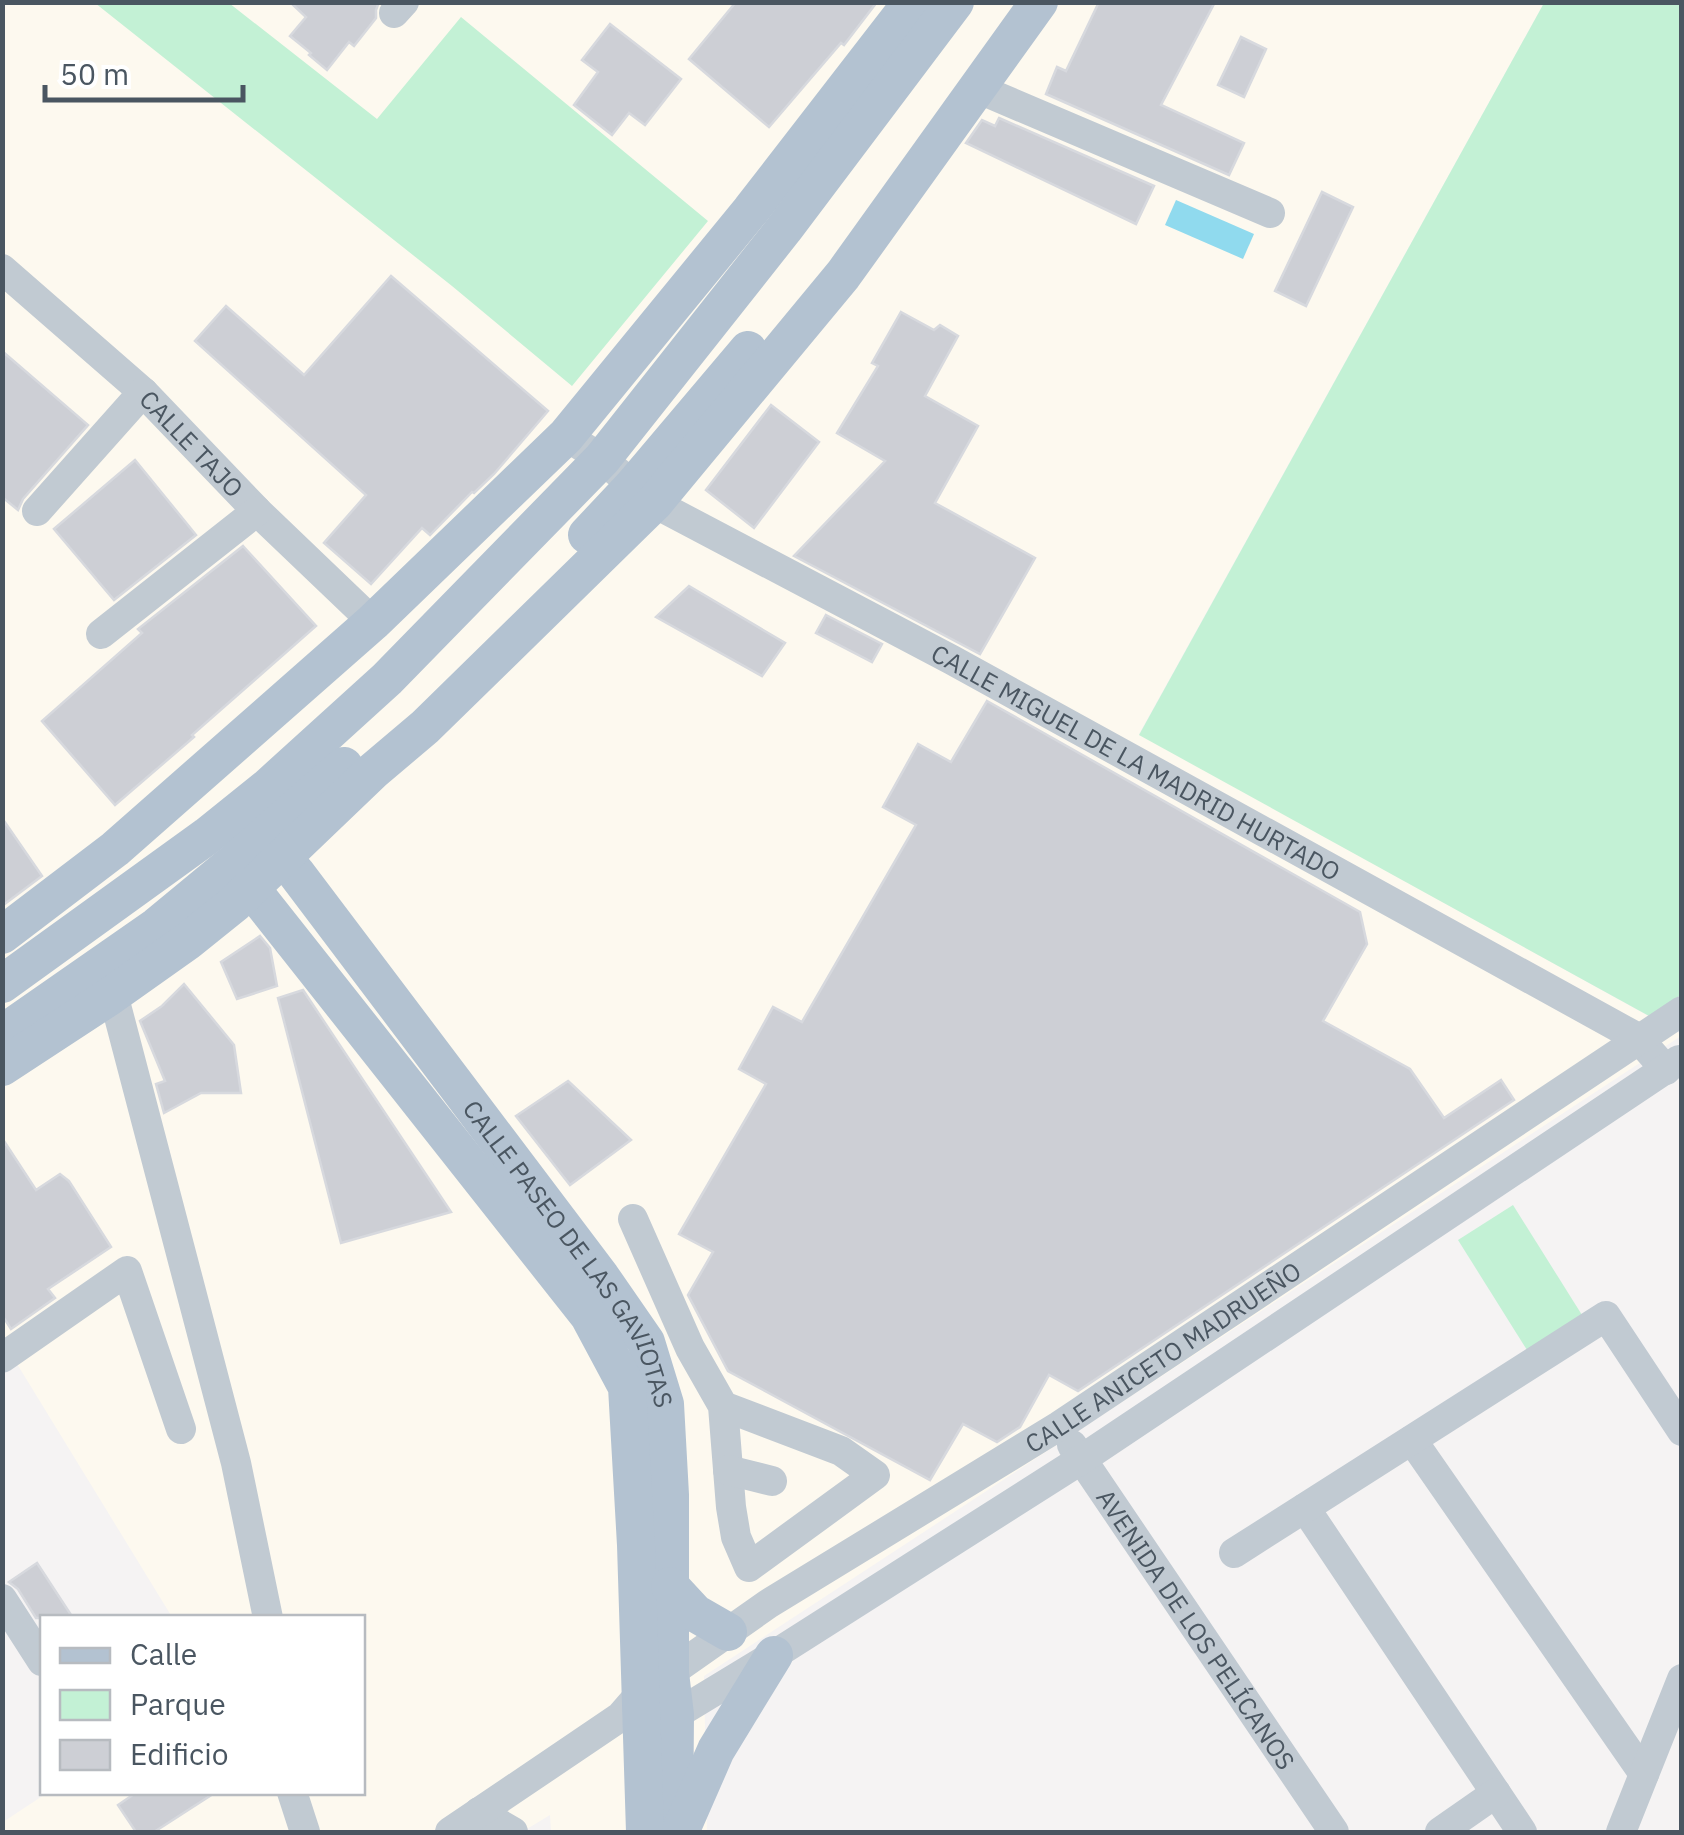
<svg xmlns="http://www.w3.org/2000/svg" width="1684" height="1835" font-family="'IBM Plex Sans',sans-serif">
	<style>
		.commercial { fill: #fdf9ef }
		.green { fill: #c3f1d5 }
		.water { fill: #90daee }
		.building { fill: #cdcfd5; stroke: #d7d9de; stroke-width: 2.5 }
		.lines { fill: none; stroke-linecap: round; stroke-linejoin: round }
		.minor { stroke: #c1cad2; stroke-width: 30 }
		.major { stroke: #b3c2d1; stroke-width: 38 }
		.labels { text-anchor: middle; dominant-baseline: central; stroke-width: 9; stroke-linejoin: round; paint-order: stroke }
		.street-label { font-size: 25px; fill: #4a5661; stroke: #fff }
	</style>
	<rect width="100%" height="100%" fill="#f5f3f3"/>
	<!-- commercial -->
	<path class="commercial" d="M 3,3 L 1544,3 L 1139,734 L 1681,1034 L 1681,1036 L 704,1676 L 707,1832 L 551,1832 L 550,1815 L 522,1832 L 3,1832 L 3,1822 L 47,1793 L 362,1792 L 362,1618 L 172,1617 L 3,1341 Z"/>
	<!-- green -->
	<g class="green">
		<path d="M 95,3 L 229,3 L 377,119 L 461,17 L 708,221 L 572,386 L 452,286 Z"/>
		<path d="M 1544,3 L 1681,3 L 1681,995 L 1649,1016 L 1139,735 Z"/>
		<path d="M 1513,1205 L 1582,1315 L 1527,1350 L 1458,1240 Z"/>
	</g>
	<!-- water -->
	<path class="water" d="M 1176,200 L 1254,234 L 1243,259 L 1165,225 Z"/>
	<!-- building -->
	<g class="building">
		<path d="M 290,2 L 379,2 L 376,10 L 376,18 L 354,46 L 349,42 L 327,70 L 309,55 L 311,53 L 290,36 L 306,17 Z"/>
		<path d="M 736,2 L 877,2 L 844,45 L 841,43 L 769,127 L 689,59 Z"/>
		<path d="M 1099,2 L 1215,2 L 1161,105 L 1244,143 L 1229,175 L 1046,94 L 1057,67 L 1066,71 Z"/>
		<path d="M 610,24 L 681,79 L 645,125 L 629,113 L 612,135 L 574,105 L 598,72 L 582,60 Z"/>
		<path d="M 1241,37 L 1266,49 L 1244,97 L 1218,85 Z"/>
		<path d="M 999,118 L 1154,186 L 1136,224 L 966,143 L 982,120 L 995,126 Z"/>
		<path d="M 1322,192 L 1353,207 L 1306,306 L 1275,291 Z"/>
		<path d="M 391,276 L 548,411 L 494,474 L 474,493 L 472,492 L 430,535 L 422,528 L 371,584 L 324,543 L 366,495 L 195,341 L 226,306 L 304,375 Z"/>
		<path d="M 901,312 L 934,330 L 940,325 L 958,336 L 925,396 L 978,426 L 935,503 L 1035,558 L 980,654 L 794,556 L 885,461 L 837,433 L 878,366 L 872,363 Z"/>
		<path d="M 2,351 L 88,425 L 23,499 L 18,510 L 2,497 Z"/>
		<path d="M 771,405 L 819,442 L 754,528 L 706,490 Z"/>
		<path d="M 135,460 L 196,535 L 114,600 L 54,529 Z"/>
		<path d="M 243,546 L 316,626 L 192,735 L 194,737 L 115,805 L 42,721 L 142,633 L 138,629 Z"/>
		<path d="M 689,586 L 785,643 L 762,676 L 656,617 Z"/>
		<path d="M 826,615 L 882,644 L 872,662 L 816,633 Z"/>
		<path d="M 987,701 L 1360,912 L 1367,944 L 1323,1021 L 1410,1069 L 1444,1118 L 1501,1080 L 1514,1100 L 1078,1391 L 1049,1375 L 1020,1427 L 997,1442 L 963,1424 L 930,1480 L 728,1371 L 688,1295 L 713,1252 L 679,1234 L 766,1084 L 739,1069 L 773,1007 L 802,1022 L 916,825 L 883,807 L 918,744 L 951,762 Z"/>
		<path d="M 2,818 L 42,876 L 2,906 Z"/>
		<path d="M 260,936 L 270,948 L 277,986 L 237,999 L 221,962 Z"/>
		<path d="M 184,984 L 234,1045 L 241,1093 L 201,1093 L 164,1113 L 156,1084 L 165,1081 L 140,1021 L 162,1006 Z"/>
		<path d="M 303,990 L 451,1212 L 341,1243 L 278,998 Z"/>
		<path d="M 568,1081 L 631,1140 L 570,1185 L 516,1116 Z"/>
		<path d="M 2,1138 L 36,1190 L 60,1174 L 69,1181 L 111,1247 L 48,1289 L 55,1298 L 11,1329 L 2,1315 Z"/>
		<path d="M 37,1563 L 73,1618 L 36,1618 L 18,1589 L 9,1582 Z"/>
		<path d="M 137,1792 L 216,1792 L 154,1832 L 136,1832 L 118,1805 Z"/>
	</g>
	<g class="lines">
		<!-- minor -->
		<g class="minor">
			<path d="M 394,13 L 404,2"/>
			<path d="M 979,89 L 1270,213"/>
			<path id="s1" d="M 2,269 L 143,392 L 257,511 L 373,622"/>
			<path id="s2" d="M 566,436 L 602,459 L 654,503 L 952,660 L 1638,1038 L 1666,1070"/>
			<path d="M 37,511 L 143,392"/>
			<path d="M 101,634 L 257,511"/>
			<path d="M 109,997 L 117,1009 L 236,1463 L 268,1618"/>
			<path d="M 633,1219 L 690,1348 L 723,1406 L 731,1507 L 736,1537 L 749,1567 L 875,1475 L 841,1451 L 723,1406"/>
			<path d="M 2,1358 L 127,1271 L 181,1429"/>
			<path d="M 1412,1440 L 1644,1774"/>
			<path id="s3" d="M 1072,1445 L 1334,1832"/>
			<path d="M 728,1470 L 772,1481"/>
			<path d="M 1305,1508 L 1522,1832"/>
			<path d="M 1234,1553 L 1606,1316 L 1682,1431"/>
			<path d="M 2,1599 L 42,1661"/>
			<path d="M 656,1720 L 675,1715 L 774,1655 L 1082,1459 L 1679,1060"/>
			<path d="M 292,1792 L 305,1832"/>
			<path d="M 479,1812 L 513,1832"/>
			<path id="s4" d="M 450,1832 L 620,1717 L 640,1694 L 768,1604 L 1059,1426 L 1682,1011"/>
			<path d="M 1440,1832 L 1496,1793"/>
			<path d="M 1621,1832 L 1682,1679"/>
		</g>
		<!-- major -->
		<g class="major">
			<path d="M 587,535 L 633,486 L 748,350"/>
			<path id="s5" d="M 267,839 L 296,873 L 601,1277 L 646,1342 L 665,1404 L 670,1495 L 670,1673 L 675,1715 L 674,1832"/>
			<path d="M 235,868 L 589,1316 L 627,1387 L 636,1545 L 645,1832"/>
			<path d="M 2,935 L 115,849 L 373,622 L 566,436 L 751,210 L 912,2"/>
			<path d="M 2,984 L 207,836 L 268,787 L 387,679 L 602,459 L 784,229 L 955,2"/>
			<path d="M 2,1034 L 157,926 L 232,864 L 344,766"/>
			<path d="M 2,1067 L 109,997 L 188,941 L 234,904 L 373,771 L 425,727 L 654,503 L 843,275 L 1039,2"/>
			<path d="M 670,1586 L 695,1613 L 728,1632"/>
			<path d="M 681,1830 L 716,1750 L 774,1655"/>
		</g>
	</g>
	<g class="labels">
		<!-- street labels -->
		<g class="street-label">
			<text stroke="none"><textPath href="#s1" startOffset="258">CALLE TAJO</textPath></text>
			<text stroke="none"><textPath href="#s2" startOffset="658">CALLE MIGUEL DE LA MADRID HURTADO</textPath></text>
			<text stroke="none"><textPath href="#s5" startOffset="515">CALLE PASEO DE LAS GAVIOTAS</textPath></text>
			<text stroke="none"><textPath href="#s4" startOffset="858">CALLE ANICETO MADRUEÑO</textPath></text>
			<text stroke="none"><textPath href="#s3" startOffset="222">AVENIDA DE LOS PELÍCANOS</textPath></text>
		</g>
	</g>
	<!-- border -->
	<rect width="1684" height="1835" fill="none" stroke="#4a5661" stroke-width="10"/>
	<!-- legend -->
	<rect x="40" y="1615" width="325" height="180" fill="#ffffff" stroke="#b7bbc0" stroke-width="2.5"/>
	<rect x="60" y="1648" width="50" height="15" fill="#b3c2d1" stroke="#b7bbc0" stroke-width="2.5"/>
	<text x="130" y="1665" font-size="30" fill="#4a5661">Calle</text>
	<rect x="60" y="1690" width="50" height="30" fill="#c3f1d5" stroke="#b7bbc0" stroke-width="2.5"/>
	<text x="130" y="1715" font-size="30" fill="#4a5661">Parque</text>
	<rect x="60" y="1740" width="50" height="30" fill="#cdcfd5" stroke="#b7bbc0" stroke-width="2.5"/>
	<text x="130" y="1765" font-size="30" fill="#4a5661">Edificio</text>
	<!-- scale -->
	<path d="M45 85v15h198v-15" fill="none" stroke="#4a5661" stroke-width="5"/>
	<text x="60" y="85" font-size="30" fill="#4a5661" stroke="#ffffff" stroke-width="8" paint-order="stroke">50 m</text>
</svg>
